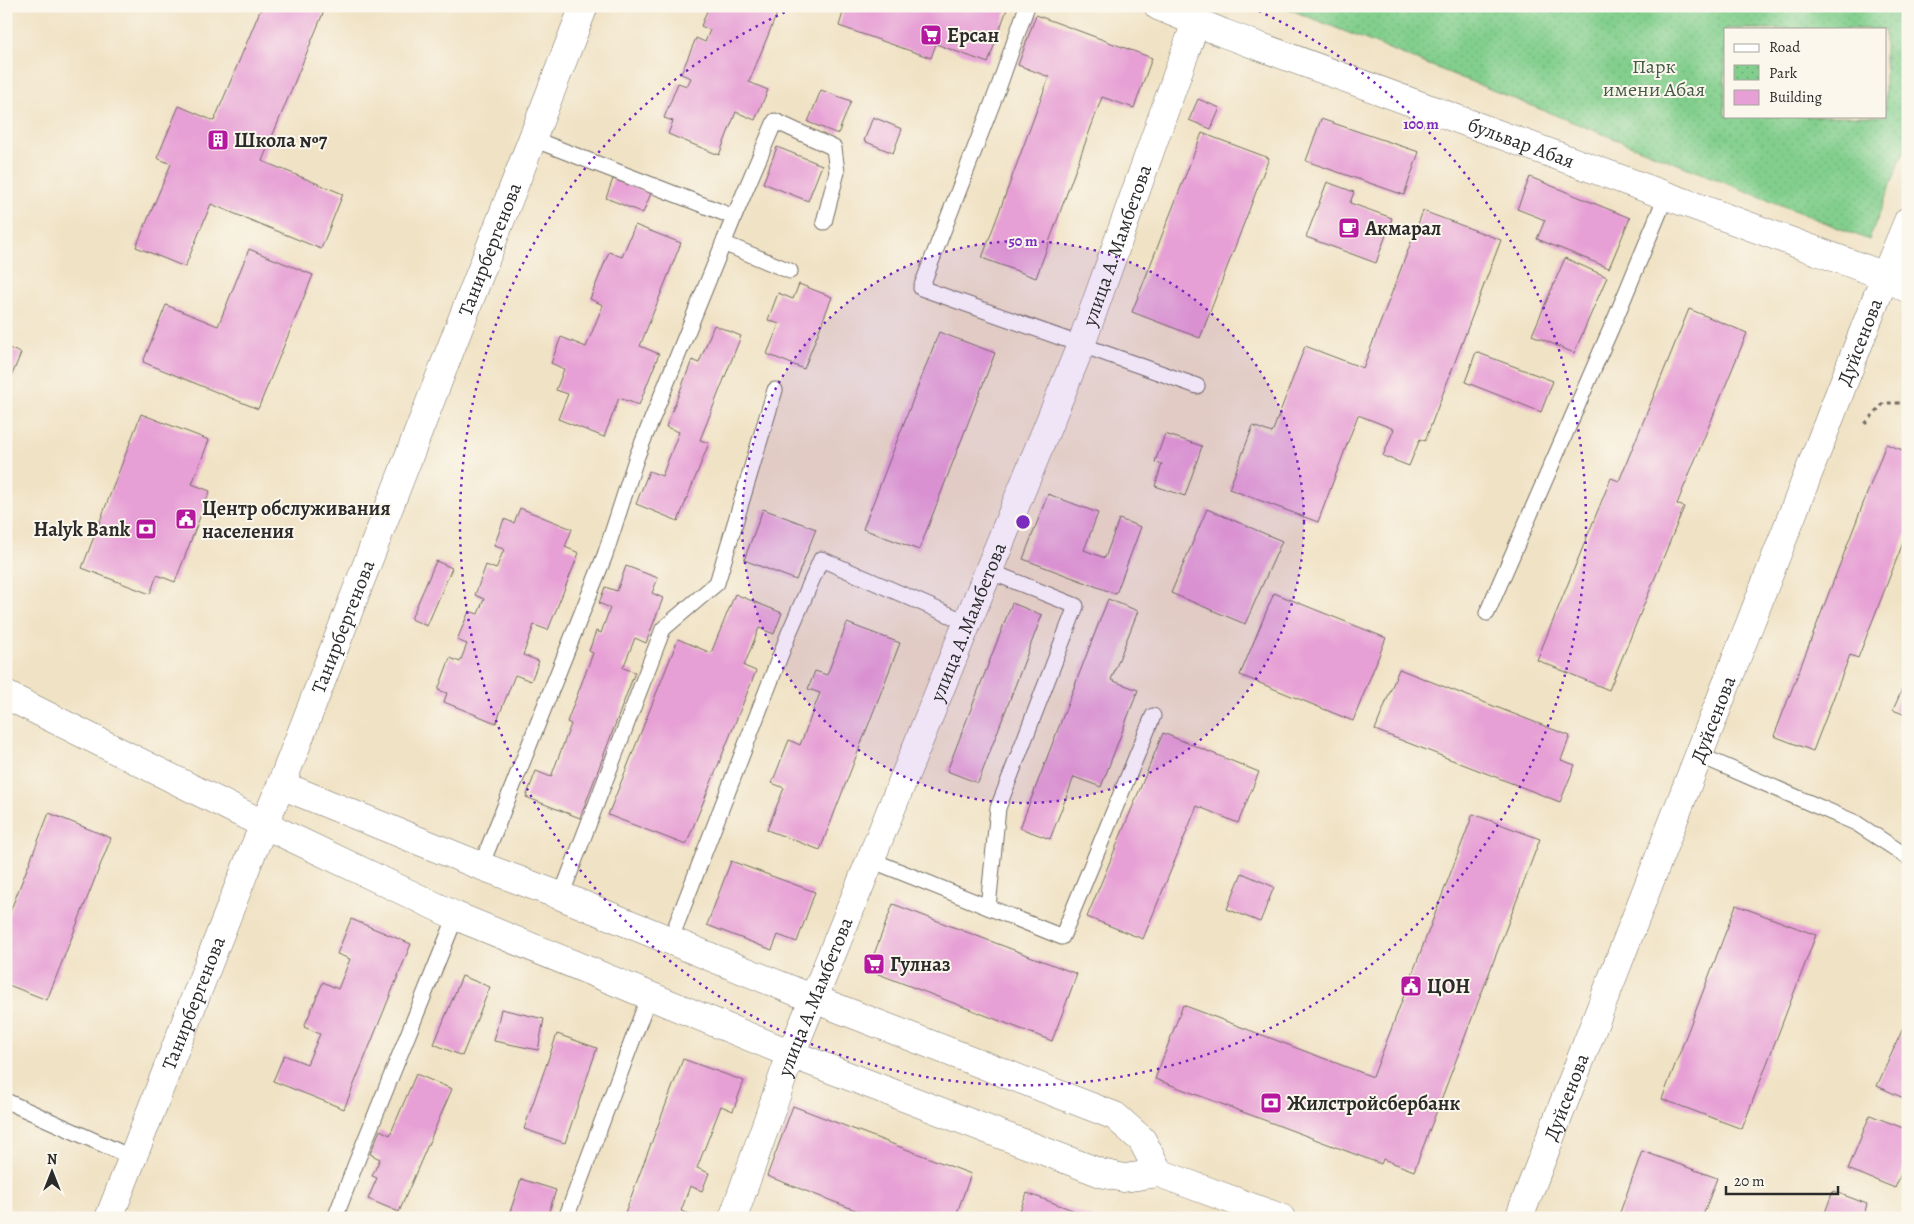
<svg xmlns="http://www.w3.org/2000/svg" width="1914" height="1224" font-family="Alegreya,serif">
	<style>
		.park { fill: url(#park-dots); stroke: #567d5c; fill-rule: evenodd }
		.building { fill: #e7a0d5 }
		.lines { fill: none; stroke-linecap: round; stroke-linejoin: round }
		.lane-casing { stroke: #706b61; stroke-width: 17 }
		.street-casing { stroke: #706b61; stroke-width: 29 }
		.secondary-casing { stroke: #706b61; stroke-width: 29 }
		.path { stroke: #706b61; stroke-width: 3; stroke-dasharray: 4 4; stroke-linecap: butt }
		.lane { stroke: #fff; stroke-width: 15 }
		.street { stroke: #fff; stroke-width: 28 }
		.secondary { stroke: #fff; stroke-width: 28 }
		.ring { fill: none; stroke: #7b2cbf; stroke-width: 2.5; stroke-dasharray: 2.5 5 }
		.labels { text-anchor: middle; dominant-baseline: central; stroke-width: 4; stroke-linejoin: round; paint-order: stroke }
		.poi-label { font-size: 20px; font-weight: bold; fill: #2b2b2b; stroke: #fbf7ec; text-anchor: start }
		.park-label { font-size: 20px; fill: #455c48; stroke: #fbf7ec }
		.street-label { font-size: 20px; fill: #2b2b2b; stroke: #fbf7ec }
		.centre { fill: #7b2cbf; stroke: #fbf7ec; stroke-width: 2.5 }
		.ring-label { font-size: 15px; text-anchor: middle; font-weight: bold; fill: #7b2cbf; stroke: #fbf7ec; stroke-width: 4; stroke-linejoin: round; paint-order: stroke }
	</style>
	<defs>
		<pattern id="park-dots" width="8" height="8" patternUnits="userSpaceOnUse" patternTransform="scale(1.25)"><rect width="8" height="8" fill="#82cf8d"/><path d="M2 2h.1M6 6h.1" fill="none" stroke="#70b27a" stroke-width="1.8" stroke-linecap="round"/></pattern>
	</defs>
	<rect width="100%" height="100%" fill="#fbf7ec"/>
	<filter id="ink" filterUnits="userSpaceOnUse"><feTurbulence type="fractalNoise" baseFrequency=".02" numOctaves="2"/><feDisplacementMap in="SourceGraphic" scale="10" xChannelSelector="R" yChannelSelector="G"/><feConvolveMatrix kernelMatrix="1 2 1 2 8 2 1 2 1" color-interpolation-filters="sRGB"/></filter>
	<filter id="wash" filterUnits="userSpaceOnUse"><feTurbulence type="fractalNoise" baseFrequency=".0096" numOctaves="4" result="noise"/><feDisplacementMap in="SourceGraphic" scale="20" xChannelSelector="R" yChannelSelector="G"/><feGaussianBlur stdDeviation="1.12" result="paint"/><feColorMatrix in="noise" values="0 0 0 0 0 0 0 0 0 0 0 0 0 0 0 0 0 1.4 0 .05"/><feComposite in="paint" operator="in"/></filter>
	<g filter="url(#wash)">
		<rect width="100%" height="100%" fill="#f0e2c5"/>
		<!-- park -->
		<path class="park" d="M 1281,6 L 1908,6 L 1908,141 L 1869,240 ZM 1725,29 L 1885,29 L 1885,116 L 1725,116 Z"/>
		<g id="blocks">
			<!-- building -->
			<g class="building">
				<path d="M 262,6 L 326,6 L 262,161 L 343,194 L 321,249 L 211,204 L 185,267 L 136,247 L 171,164 L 157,158 L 179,106 L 214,121 Z"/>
				<path d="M 709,6 L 780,6 L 749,82 L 768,90 L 755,120 L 736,112 L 719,155 L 668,134 L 673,121 L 664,118 L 678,83 L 687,86 L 691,78 L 681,74 L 696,38 L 705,42 L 710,30 L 701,26 Z"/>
				<path d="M 845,6 L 1008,6 L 988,63 L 936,44 L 931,58 L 839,26 Z"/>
				<path d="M 1036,15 L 1152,58 L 1134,108 L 1102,97 L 1036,278 L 982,258 L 1049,77 L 1018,65 Z"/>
				<path d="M 821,90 L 851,101 L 838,134 L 808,122 Z"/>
				<path d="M 1198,99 L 1220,108 L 1211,129 L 1189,120 Z"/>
				<path d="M 873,117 L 902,129 L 893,153 L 864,141 Z"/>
				<path d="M 1321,119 L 1419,152 L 1404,195 L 1306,161 Z"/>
				<path d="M 1202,133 L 1269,158 L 1200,338 L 1132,312 Z"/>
				<path d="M 777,147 L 822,165 L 808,201 L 763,183 Z"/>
				<path d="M 1530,177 L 1630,218 L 1609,268 L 1537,239 L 1545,220 L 1517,209 Z"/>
				<path d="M 613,179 L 651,193 L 643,213 L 606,198 Z"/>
				<path d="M 1327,182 L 1354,192 L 1350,203 L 1392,218 L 1376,263 L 1306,237 Z"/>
				<path d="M 1423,211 L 1501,240 L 1425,441 L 1420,439 L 1409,466 L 1383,456 L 1394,429 L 1358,415 L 1318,522 L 1229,489 L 1253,426 L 1272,433 L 1305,346 L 1363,368 Z"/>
				<path d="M 635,225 L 681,243 L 640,346 L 659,354 L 639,405 L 619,398 L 604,437 L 558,419 L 568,394 L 556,390 L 564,369 L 551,363 L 561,337 L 586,347 L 603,305 L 590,299 L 609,252 L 622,257 Z"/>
				<path d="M 249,249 L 313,275 L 258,409 L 143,362 L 166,305 L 218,326 Z"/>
				<path d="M 1565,258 L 1607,277 L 1574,353 L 1532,335 Z"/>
				<path d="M 799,284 L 832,297 L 804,369 L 767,354 L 779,324 L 768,320 L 778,293 L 793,299 Z"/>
				<path d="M 1689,309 L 1747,333 L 1677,504 L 1684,507 L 1609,690 L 1537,660 L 1611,478 L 1619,481 Z"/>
				<path d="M 714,325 L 741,336 L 700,440 L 709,443 L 678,521 L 636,504 L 649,471 L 662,476 L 679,432 L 666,427 L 692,360 L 699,363 Z"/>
				<path d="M 939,332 L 995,353 L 919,550 L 863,529 Z"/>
				<path d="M 6,347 L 21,353 L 6,390 Z"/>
				<path d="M 1476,352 L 1553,381 L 1541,412 L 1465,382 Z"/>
				<path d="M 141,414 L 209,440 L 192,484 L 210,491 L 175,582 L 157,575 L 150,594 L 82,568 Z"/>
				<path d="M 1165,434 L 1202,446 L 1185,496 L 1155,486 L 1162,464 L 1155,462 Z"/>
				<path d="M 1886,444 L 1908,452 L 1908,530 L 1858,658 L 1850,655 L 1813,751 L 1774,736 Z"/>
				<path d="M 1048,494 L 1098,513 L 1084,550 L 1105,558 L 1119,519 L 1141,527 L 1116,594 L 1023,559 Z"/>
				<path d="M 520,508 L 572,529 L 565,547 L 579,553 L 548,630 L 534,625 L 523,655 L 539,661 L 531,681 L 515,675 L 496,723 L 444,702 L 447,693 L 438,690 L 450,658 L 460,662 L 467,644 L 457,640 L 469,611 L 478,614 L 484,599 L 475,595 L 486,565 L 496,569 L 504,549 L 494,546 L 504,519 L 514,523 Z"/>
				<path d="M 763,509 L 816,529 L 796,580 L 744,560 Z"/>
				<path d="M 1207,509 L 1282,541 L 1245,624 L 1171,593 Z"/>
				<path d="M 436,561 L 452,568 L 427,626 L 411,619 Z"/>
				<path d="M 626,566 L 658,578 L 652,593 L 663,598 L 646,643 L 635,638 L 623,668 L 635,672 L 580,818 L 526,797 L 536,771 L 551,777 L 571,724 L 567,722 L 593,653 L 589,651 L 596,631 L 601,633 L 610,608 L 599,603 L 605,587 L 617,591 Z"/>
				<path d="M 1274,593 L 1386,638 L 1353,721 L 1240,675 Z"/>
				<path d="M 735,594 L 782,613 L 774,634 L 759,628 L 744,666 L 756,671 L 686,845 L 608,815 L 678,639 L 711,653 Z"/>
				<path d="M 1108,599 L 1138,611 L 1111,680 L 1138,690 L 1101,787 L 1074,777 L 1050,839 L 1020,828 Z"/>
				<path d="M 1012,603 L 1042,615 L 978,783 L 947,771 Z"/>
				<path d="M 847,623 L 900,643 L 820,850 L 767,830 L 784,788 L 772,783 L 789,740 L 800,745 L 820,693 L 808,689 L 815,671 L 827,675 Z"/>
				<path d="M 1399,669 L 1570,736 L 1561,760 L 1575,765 L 1560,802 L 1375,730 Z"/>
				<path d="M 1908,676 L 1908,716 L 1893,710 Z"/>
				<path d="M 1163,733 L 1259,772 L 1238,823 L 1197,806 L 1143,939 L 1087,917 Z"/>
				<path d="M 49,813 L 111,838 L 47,1000 L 6,984 L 6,922 Z"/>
				<path d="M 1473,814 L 1540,839 L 1414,1171 L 1383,1159 L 1381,1164 L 1155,1079 L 1183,1005 L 1373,1077 Z"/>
				<path d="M 731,861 L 815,892 L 797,942 L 778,935 L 772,950 L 707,925 Z"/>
				<path d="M 1242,873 L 1274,887 L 1260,922 L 1227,909 Z"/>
				<path d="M 893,904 L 1077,974 L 1052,1041 L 868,970 Z"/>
				<path d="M 1736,905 L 1816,935 L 1742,1129 L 1662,1099 Z"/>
				<path d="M 351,919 L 411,944 L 344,1109 L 273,1081 L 284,1055 L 307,1064 L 320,1034 L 304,1027 L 323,982 L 338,989 L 350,959 L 337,954 Z"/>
				<path d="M 462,976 L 490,987 L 462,1056 L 434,1044 Z"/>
				<path d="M 501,1009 L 544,1019 L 538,1050 L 494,1041 Z"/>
				<path d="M 1908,1017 L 1908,1100 L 1877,1086 Z"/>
				<path d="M 557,1034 L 597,1048 L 565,1143 L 524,1129 Z"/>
				<path d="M 683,1059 L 744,1081 L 733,1111 L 721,1106 L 697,1168 L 709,1173 L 702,1191 L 690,1186 L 681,1211 L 696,1216 L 695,1218 L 623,1218 Z"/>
				<path d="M 416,1074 L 452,1089 L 399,1212 L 368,1199 L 377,1178 L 372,1176 L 380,1159 L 370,1154 L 380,1130 L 390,1135 Z"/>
				<path d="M 793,1106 L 971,1174 L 955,1218 L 876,1218 L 767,1176 Z"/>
				<path d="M 1870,1115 L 1908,1130 L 1908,1158 L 1895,1188 L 1848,1169 Z"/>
				<path d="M 1642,1151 L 1717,1178 L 1702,1218 L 1618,1218 Z"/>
				<path d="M 521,1179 L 556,1190 L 547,1218 L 508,1218 Z"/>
				<path d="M 1833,1191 L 1867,1204 L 1863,1218 L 1823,1218 Z"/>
				<path d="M 1027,1193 L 1094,1218 L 1017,1218 Z"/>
			</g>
		</g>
	</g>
	<g filter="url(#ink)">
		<use href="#blocks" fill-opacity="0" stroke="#706b61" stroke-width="1"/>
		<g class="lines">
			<!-- lane casing -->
			<g class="lane-casing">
				<g id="lane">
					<path d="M 1027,6 L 999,86 L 921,288 L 1197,386"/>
					<path d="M 533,139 L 734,217"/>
					<path d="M 723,243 L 790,271"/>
					<path d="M 1487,613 L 1616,317 L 1666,196"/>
					<path d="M 1699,755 L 1856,823 L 1908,857"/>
					<path d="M 871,860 L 1062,937 L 1153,716"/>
					<path d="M 481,866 L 605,555 L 637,456 L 734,217 L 775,121 L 834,148 L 837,172 L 824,222"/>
					<path d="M 561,896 L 663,629 L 717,583 L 775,390"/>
					<path d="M 988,907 L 998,808 L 1076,606 L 989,571"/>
					<path d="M 670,941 L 789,633 L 821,559 L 968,623"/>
					<path d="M 6,1101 L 133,1158"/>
					<path d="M 335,1218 L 356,1163 L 456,916"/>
					<path d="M 566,1218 L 649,996"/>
				</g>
			</g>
			<!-- street casing -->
			<g class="street-casing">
				<g id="street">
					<path d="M 6,695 L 265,825 L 456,916 L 791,1054 L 1101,1173 L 1124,1178 L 1159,1173 L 1281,1218"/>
					<path d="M 281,785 L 481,866 L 561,896 L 814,999 L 1115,1116 L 1142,1140 L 1159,1173"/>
					<path id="s1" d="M 733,1218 L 791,1054 L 1081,345 L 1196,22"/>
				</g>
			</g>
			<!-- secondary casing -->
			<g class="secondary-casing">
				<g id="secondary">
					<path id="s2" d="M 1158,6 L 1223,33 L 1885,276 L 1908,289"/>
					<path id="s3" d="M 109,1218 L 249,860 L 281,785 L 584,6"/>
					<path id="s4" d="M 1519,1218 L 1885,276 L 1908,221"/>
				</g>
			</g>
			<!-- path -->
			<path class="path" d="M 1865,424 L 1884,403 L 1908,403"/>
			<!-- lane -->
			<use href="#lane" class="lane"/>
			<!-- street -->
			<use href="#street" class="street"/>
			<!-- secondary -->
			<use href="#secondary" class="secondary"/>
		</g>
	</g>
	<!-- distance rings -->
	<circle cx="1023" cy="522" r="281" fill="#7b2cbf" fill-opacity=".12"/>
	<g class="ring">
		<circle cx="1023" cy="522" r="281"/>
		<path d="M1252 8A563 563 0 1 1 794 8"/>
	</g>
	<!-- icons -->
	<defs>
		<g id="supermarket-square" transform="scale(1.125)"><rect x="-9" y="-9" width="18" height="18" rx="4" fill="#b5179e" stroke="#fbf7ec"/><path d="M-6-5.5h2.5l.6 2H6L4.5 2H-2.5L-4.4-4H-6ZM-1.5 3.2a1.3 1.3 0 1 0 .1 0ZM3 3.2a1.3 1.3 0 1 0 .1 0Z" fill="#fff"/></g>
		<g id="building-square" transform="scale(1.125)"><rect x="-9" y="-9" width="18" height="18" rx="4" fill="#b5179e" stroke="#fbf7ec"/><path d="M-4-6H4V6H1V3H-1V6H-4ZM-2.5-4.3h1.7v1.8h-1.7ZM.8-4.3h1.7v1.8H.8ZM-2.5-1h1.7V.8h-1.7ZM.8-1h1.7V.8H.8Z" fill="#fff"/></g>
		<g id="cafe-square" transform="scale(1.125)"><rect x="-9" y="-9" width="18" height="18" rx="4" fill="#b5179e" stroke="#fbf7ec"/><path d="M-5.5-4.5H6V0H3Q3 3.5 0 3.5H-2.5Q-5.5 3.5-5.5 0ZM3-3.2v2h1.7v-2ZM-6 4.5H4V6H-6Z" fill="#fff"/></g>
		<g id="civic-square" transform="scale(1.125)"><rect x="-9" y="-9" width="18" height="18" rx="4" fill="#b5179e" stroke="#fbf7ec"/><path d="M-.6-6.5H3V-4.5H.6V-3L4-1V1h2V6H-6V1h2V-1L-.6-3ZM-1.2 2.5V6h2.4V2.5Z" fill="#fff"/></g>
		<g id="bank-square" transform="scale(1.125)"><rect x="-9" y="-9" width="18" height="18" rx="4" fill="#b5179e" stroke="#fbf7ec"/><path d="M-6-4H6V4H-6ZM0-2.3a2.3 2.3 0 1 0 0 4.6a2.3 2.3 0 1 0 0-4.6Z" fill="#fff"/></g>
	</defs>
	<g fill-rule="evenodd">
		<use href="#supermarket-square" x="931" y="35"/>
		<use href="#building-square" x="218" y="140"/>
		<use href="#cafe-square" x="1349" y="228"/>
		<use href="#civic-square" x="186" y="519"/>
		<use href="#bank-square" x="146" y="529"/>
		<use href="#supermarket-square" x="874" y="964"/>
		<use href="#civic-square" x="1411" y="986"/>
		<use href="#bank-square" x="1271" y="1103"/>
	</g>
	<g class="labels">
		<!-- poi labels -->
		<g class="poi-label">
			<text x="947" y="35">Ерсан</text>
			<text x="234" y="140">Школа №7</text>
			<text x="1365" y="228">Акмарал</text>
			<text x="202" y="508">Центр обслуживания<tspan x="202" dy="23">населения</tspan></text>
			<text x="130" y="529" text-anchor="end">Halyk Bank</text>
			<text x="890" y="964">Гулназ</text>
			<text x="1427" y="986">ЦОН</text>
			<text x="1287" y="1103">Жилстройсбербанк</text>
		</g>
		<!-- park labels -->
		<g class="park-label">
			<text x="1654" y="66">Парк<tspan x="1654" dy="23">имени Абая</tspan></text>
		</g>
		<!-- street labels -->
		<g class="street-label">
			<text stroke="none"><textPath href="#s2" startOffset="388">бульвар Абая</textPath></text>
			<text stroke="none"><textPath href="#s1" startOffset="1046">улица А.Мамбетова</textPath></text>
			<text stroke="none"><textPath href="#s3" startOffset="1041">Танирбергенова</textPath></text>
			<text stroke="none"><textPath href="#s4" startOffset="940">Дуйсенова</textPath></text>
			<text stroke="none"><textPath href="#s1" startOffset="641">улица А.Мамбетова</textPath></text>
			<text stroke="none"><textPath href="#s3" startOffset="636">Танирбергенова</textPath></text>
			<text stroke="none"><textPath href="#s4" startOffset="535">Дуйсенова</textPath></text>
			<text stroke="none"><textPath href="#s1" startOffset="236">улица А.Мамбетова</textPath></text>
			<text stroke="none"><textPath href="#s3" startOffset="231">Танирбергенова</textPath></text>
			<text stroke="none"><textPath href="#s4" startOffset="130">Дуйсенова</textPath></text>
		</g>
	</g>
	<circle cx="1023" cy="522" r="8" class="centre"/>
	<g class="ring-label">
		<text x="1421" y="129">100 m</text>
		<text x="1023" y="246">50 m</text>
	</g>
	<!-- margin -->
	<rect width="1914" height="1224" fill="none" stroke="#fbf7ec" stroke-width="25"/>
	<!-- legend -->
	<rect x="1724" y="28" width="162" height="90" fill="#fbf7ec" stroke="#a8a59f"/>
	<rect x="1734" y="44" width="25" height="8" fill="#ffffff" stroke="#a8a59f"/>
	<text x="1769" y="52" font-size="15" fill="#2b2b2b">Road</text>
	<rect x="1734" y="65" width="25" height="15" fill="url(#park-dots)" stroke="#a8a59f"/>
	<text x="1769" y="78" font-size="15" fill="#2b2b2b">Park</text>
	<rect x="1734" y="90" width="25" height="15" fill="#e7a0d5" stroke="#a8a59f"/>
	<text x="1769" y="102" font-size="15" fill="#2b2b2b">Building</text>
	<!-- north arrow -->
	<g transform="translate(52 1172)" stroke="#fbf7ec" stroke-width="4" paint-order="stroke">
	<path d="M0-4L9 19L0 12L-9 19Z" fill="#2b2b2b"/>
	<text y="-8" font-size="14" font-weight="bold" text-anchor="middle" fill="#2b2b2b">N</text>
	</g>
	<!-- scale -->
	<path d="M1726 1186v8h112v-8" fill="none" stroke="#2b2b2b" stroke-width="2.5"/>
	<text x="1734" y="1186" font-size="15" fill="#2b2b2b" stroke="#fbf7ec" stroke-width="4" paint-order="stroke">20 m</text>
</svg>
